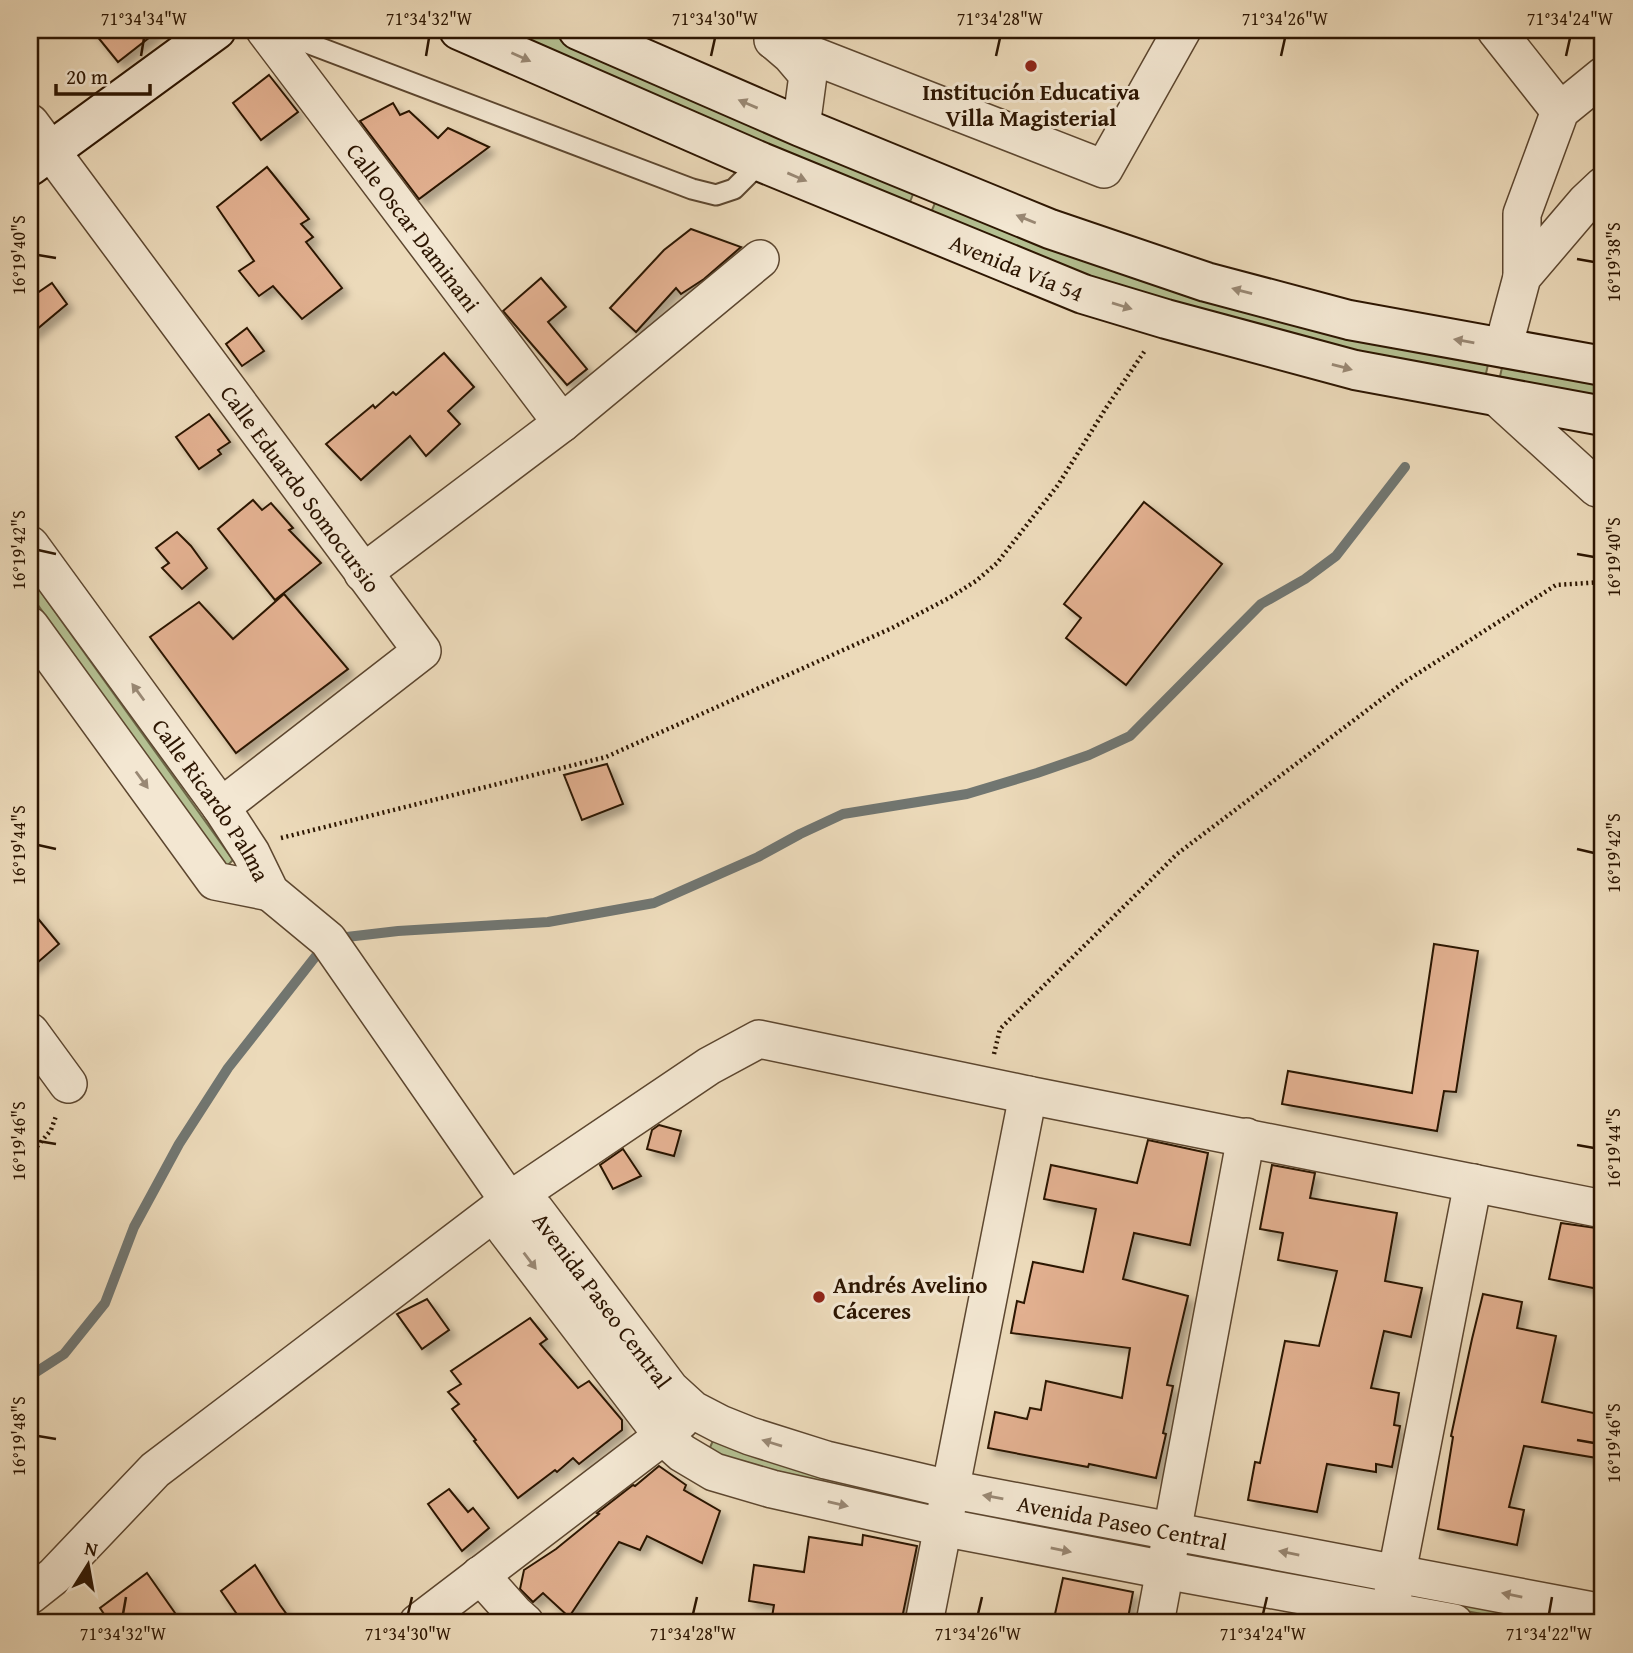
<svg xmlns="http://www.w3.org/2000/svg" width="1633" height="1653" font-family="'Gentium Book Plus',serif">
	<style>
		.green { fill: #b4c092; stroke: #706a4a; stroke-width: 2 }
		.lines { fill: none; stroke-linecap: round; stroke-linejoin: round }
		.stream { stroke: #717671; stroke-width: 10 }
		.building { fill: #e2b090; stroke: #2c1501; stroke-width: 2; filter: url(#shadow) }
		.lane-casing { stroke: #5c462f; stroke-width: 23 }
		.street-casing { stroke: #5c462f; stroke-width: 40 }
		.secondary-casing { stroke: #2c1501; stroke-width: 42 }
		.path { stroke: #2c1501; stroke-width: 4.5; stroke-dasharray: 2 3.5; stroke-linecap: butt }
		.lane { stroke: #f3e7d2; stroke-width: 19 }
		.street { stroke: #f3e7d2; stroke-width: 37 }
		.secondary { stroke: #f3e7d2; stroke-width: 38 }
		.oneway { fill: #998874 }
		.ticks { fill: none; stroke: #2c1501; stroke-width: 2.5 }
		.poi-dot { fill: #8f2418; stroke: #f3e7d2; stroke-width: 2.5 }
		.labels { text-anchor: middle; dominant-baseline: central; stroke-width: 6; stroke-linejoin: round; paint-order: stroke }
		.poi-label { font-size: 23px; font-weight: bold; fill: #2c1501; stroke: #f3e7d2 }
		.street-label { font-size: 23px; fill: #2c1501; stroke: #f3e7d2 }
		.neatline { fill: none; stroke: #2c1501; stroke-width: 2.5 }
		.ticks-label { font-size: 18px; text-anchor: middle; fill: #2c1501 }
	</style>
	<defs>
		<filter id="shadow"><feDropShadow dx="6" dy="6" stdDeviation="3.5" flood-color="#0004"/></filter>
	</defs>
	<rect width="100%" height="100%" fill="#ecdaba"/>
	<filter id="stains"><feTurbulence type="fractalNoise" baseFrequency=".00286" numOctaves="4"/><feColorMatrix values="0 0 0 0 .2 0 0 0 0 .09 0 0 0 0 .02 0 0 0 .5 -.17"/></filter>
	<radialGradient id="worn" r=".72"><stop offset=".6" stop-color="#630" stop-opacity="0"/><stop offset="1" stop-color="#630" stop-opacity=".3"/></radialGradient>
	<!-- green -->
	<g class="green">
		<path d="M 500,30 L 542,30 L 915,189 L 908,207 Z"/>
		<path d="M 937,198 L 1489,360 L 1485,378 L 1337,349 L 1077,276 L 930,215 Z"/>
		<path d="M 1503,363 L 1603,381 L 1603,400 L 1499,381 Z"/>
		<path d="M 30,577 L 233,860 L 226,867 L 30,594 Z"/>
		<path d="M 715,1436 L 904,1492 L 900,1503 L 769,1473 L 708,1452 Z"/>
		<path d="M 994,1510 L 1127,1537 L 1125,1548 L 992,1522 Z"/>
		<path d="M 1211,1551 L 1349,1578 L 1347,1589 L 1209,1563 Z"/>
		<path d="M 1437,1594 L 1571,1623 L 1529,1623 L 1435,1605 Z"/>
	</g>
	<g class="lines">
		<!-- stream -->
		<g class="stream">
			<path d="M 338,938 L 398,931 L 548,922 L 654,903 L 758,857 L 800,834 L 843,814 L 967,794 L 1037,773 L 1089,755 L 1130,736 L 1261,604 L 1305,579 L 1336,556 L 1405,467"/>
			<path d="M 30,1376 L 64,1354 L 105,1303 L 134,1227 L 179,1144 L 228,1068 L 323,947"/>
		</g>
	</g>
	<!-- building -->
	<g class="building">
		<path d="M 92,30 L 159,30 L 118,62 Z"/>
		<path d="M 269,75 L 298,112 L 261,140 L 233,103 Z"/>
		<path d="M 393,103 L 400,115 L 409,111 L 438,138 L 448,128 L 489,147 L 419,199 L 360,121 Z"/>
		<path d="M 267,167 L 309,219 L 301,224 L 313,237 L 306,242 L 342,288 L 302,319 L 273,286 L 259,296 L 239,271 L 254,261 L 217,207 Z"/>
		<path d="M 691,229 L 741,247 L 704,279 L 681,294 L 676,288 L 636,332 L 610,308 L 664,250 Z"/>
		<path d="M 541,278 L 566,307 L 548,322 L 587,369 L 567,385 L 503,311 Z"/>
		<path d="M 52,283 L 67,304 L 30,335 L 30,298 Z"/>
		<path d="M 247,328 L 264,351 L 242,366 L 226,344 Z"/>
		<path d="M 444,353 L 474,387 L 448,411 L 460,424 L 426,456 L 410,436 L 361,480 L 326,444 L 373,405 L 375,408 L 393,392 L 396,395 Z"/>
		<path d="M 209,414 L 230,442 L 218,450 L 221,454 L 199,469 L 176,437 Z"/>
		<path d="M 253,500 L 262,510 L 271,503 L 293,528 L 289,530 L 321,563 L 275,600 L 218,529 Z"/>
		<path d="M 1144,502 L 1222,564 L 1126,685 L 1066,638 L 1081,618 L 1064,604 Z"/>
		<path d="M 177,532 L 191,546 L 207,568 L 182,589 L 162,568 L 169,563 L 156,548 Z"/>
		<path d="M 284,594 L 348,669 L 236,753 L 150,637 L 199,602 L 233,639 Z"/>
		<path d="M 607,764 L 623,804 L 582,820 L 564,775 Z"/>
		<path d="M 30,909 L 59,944 L 30,969 Z"/>
		<path d="M 1434,944 L 1478,951 L 1456,1092 L 1444,1091 L 1437,1131 L 1282,1104 L 1288,1071 L 1412,1093 Z"/>
		<path d="M 659,1125 L 681,1131 L 674,1156 L 647,1149 L 652,1130 Z"/>
		<path d="M 1148,1140 L 1208,1153 L 1190,1245 L 1134,1233 L 1123,1279 L 1188,1296 L 1167,1385 L 1173,1386 L 1163,1433 L 1166,1434 L 1156,1478 L 1089,1464 L 1088,1467 L 988,1448 L 995,1412 L 1027,1419 L 1030,1408 L 1041,1410 L 1046,1381 L 1122,1398 L 1130,1348 L 1011,1333 L 1017,1301 L 1024,1303 L 1033,1262 L 1083,1272 L 1096,1209 L 1044,1199 L 1051,1165 L 1137,1183 Z"/>
		<path d="M 623,1149 L 641,1176 L 613,1189 L 600,1165 Z"/>
		<path d="M 1272,1165 L 1315,1173 L 1310,1198 L 1397,1213 L 1385,1281 L 1422,1288 L 1411,1337 L 1384,1331 L 1371,1388 L 1399,1393 L 1394,1425 L 1400,1426 L 1392,1467 L 1376,1464 L 1376,1472 L 1327,1464 L 1317,1512 L 1248,1500 L 1255,1462 L 1260,1463 L 1285,1341 L 1319,1346 L 1337,1271 L 1278,1260 L 1283,1233 L 1260,1229 Z"/>
		<path d="M 1561,1223 L 1603,1229 L 1603,1290 L 1549,1279 Z"/>
		<path d="M 1483,1294 L 1522,1302 L 1517,1328 L 1556,1336 L 1542,1402 L 1603,1415 L 1603,1459 L 1524,1446 L 1509,1507 L 1524,1510 L 1517,1545 L 1438,1529 L 1453,1437 L 1451,1436 L 1472,1339 Z"/>
		<path d="M 427,1299 L 449,1330 L 422,1349 L 397,1314 Z"/>
		<path d="M 530,1318 L 547,1339 L 540,1344 L 578,1388 L 589,1381 L 622,1420 L 622,1430 L 579,1464 L 573,1458 L 557,1472 L 555,1470 L 518,1498 L 474,1441 L 476,1440 L 452,1409 L 459,1404 L 448,1392 L 461,1384 L 451,1371 Z"/>
		<path d="M 659,1466 L 686,1485 L 684,1490 L 720,1511 L 702,1563 L 647,1536 L 640,1550 L 619,1542 L 569,1617 L 543,1593 L 533,1602 L 520,1589 L 524,1570 L 556,1549 L 599,1514 L 597,1513 L 633,1485 L 635,1486 Z"/>
		<path d="M 449,1489 L 468,1512 L 473,1508 L 489,1528 L 462,1551 L 428,1504 Z"/>
		<path d="M 863,1535 L 917,1546 L 901,1623 L 771,1623 L 774,1605 L 749,1601 L 754,1565 L 804,1572 L 809,1537 L 862,1545 Z"/>
		<path d="M 255,1565 L 280,1605 L 293,1623 L 243,1623 L 221,1591 Z"/>
		<path d="M 147,1573 L 182,1623 L 110,1623 L 100,1608 Z"/>
		<path d="M 1063,1578 L 1133,1592 L 1127,1623 L 1100,1623 L 1055,1614 Z"/>
	</g>
	<g class="lines">
		<!-- lane casing -->
		<g class="lane-casing">
			<path id="lane" d="M 273,30 L 692,189 L 716,195 L 734,189 L 761,162"/>
		</g>
		<!-- street casing -->
		<g class="street-casing">
			<g id="street">
				<path id="s1" d="M 265,30 L 562,423"/>
				<path d="M 1496,30 L 1560,111"/>
				<path d="M 773,40 L 1104,169 L 1182,30"/>
				<path d="M 777,43 L 791,55 L 808,75 L 801,127"/>
				<path id="s2" d="M 30,123 L 422,651 L 221,807"/>
				<path d="M 1522,277 L 1522,214 L 1560,111 L 1603,76"/>
				<path d="M 1503,348 L 1522,277 L 1586,202 L 1603,186"/>
				<path d="M 1497,397 L 1597,488 L 1603,489"/>
				<path id="s3" d="M 30,545 L 221,807 L 251,853 L 270,892 L 328,940 L 509,1201"/>
				<path d="M 363,573 L 562,423 L 760,259"/>
				<path d="M 30,626 L 215,881 L 270,892"/>
				<path d="M 30,1032 L 68,1084"/>
				<path id="s4" d="M 509,1201 L 535,1210 L 670,1389 L 693,1410 L 720,1424 L 750,1436 L 826,1460 L 949,1489 L 1603,1613"/>
				<path d="M 509,1201 L 506,1230 L 663,1436 L 682,1453 L 714,1472 L 772,1489 L 942,1527 L 1165,1570 L 1454,1623"/>
				<path d="M 480,1575 L 515,1614 L 525,1623"/>
				<path d="M 30,1595 L 54,1576 L 155,1470 L 509,1201 L 709,1066 L 759,1039 L 1028,1095 L 1603,1209"/>
				<path d="M 1392,1598 L 1473,1183"/>
				<path d="M 418,1623 L 663,1436 L 681,1420"/>
				<path d="M 924,1623 L 1028,1095"/>
				<path d="M 1155,1623 L 1246,1137"/>
			</g>
		</g>
		<!-- secondary casing -->
		<g class="secondary-casing">
			<g id="secondary">
				<path id="s5" d="M 459,30 L 761,162 L 1083,294 L 1166,319 L 1355,370 L 1603,416"/>
				<path d="M 578,30 L 801,127 L 1050,229 L 1206,282 L 1349,320 L 1603,366"/>
				<path d="M 30,166 L 216,30"/>
			</g>
		</g>
		<!-- path -->
		<g class="path">
			<path d="M 281,838 L 606,757 L 892,628 L 949,598 L 976,581 L 997,563 L 1058,485 L 1106,408 L 1146,349"/>
			<path d="M 994,1054 L 1000,1029 L 1177,854 L 1403,683 L 1556,585 L 1603,582"/>
			<path d="M 30,1155 L 51,1130 L 56,1116"/>
		</g>
		<!-- lane -->
		<use href="#lane" class="lane"/>
		<!-- street -->
		<use href="#street" class="street"/>
		<!-- secondary -->
		<use href="#secondary" class="secondary"/>
	</g>
	<!-- one-way arrows -->
	<defs><path id="oneway-solid" d="M-6-.8H1V-3.2L6.5 0L1 3.2V.8H-6Z" transform="scale(1.75)"/></defs>
	<g class="oneway">
		<use href="#oneway-solid" transform="translate(521 57) rotate(24)"/>
		<use href="#oneway-solid" transform="translate(748 104) rotate(-157)"/>
		<use href="#oneway-solid" transform="translate(797 177) rotate(23)"/>
		<use href="#oneway-solid" transform="translate(1026 219) rotate(-158)"/>
		<use href="#oneway-solid" transform="translate(1242 291) rotate(-165)"/>
		<use href="#oneway-solid" transform="translate(1122 306) rotate(17)"/>
		<use href="#oneway-solid" transform="translate(1464 341) rotate(-170)"/>
		<use href="#oneway-solid" transform="translate(1342 367) rotate(15)"/>
		<use href="#oneway-solid" transform="translate(138 692) rotate(-126)"/>
		<use href="#oneway-solid" transform="translate(142 780) rotate(54)"/>
		<use href="#oneway-solid" transform="translate(530 1261) rotate(53)"/>
		<use href="#oneway-solid" transform="translate(772 1443) rotate(-163)"/>
		<use href="#oneway-solid" transform="translate(993 1497) rotate(-170)"/>
		<use href="#oneway-solid" transform="translate(838 1504) rotate(13)"/>
		<use href="#oneway-solid" transform="translate(1061 1550) rotate(11)"/>
		<use href="#oneway-solid" transform="translate(1289 1553) rotate(-169)"/>
		<use href="#oneway-solid" transform="translate(1512 1595) rotate(-169)"/>
	</g>
	<!-- ticks -->
	<path class="ticks" d="M 141,56 L 144,38M 426,56 L 429,38M 711,56 L 715,38M 996,56 L 1000,38M 1281,56 L 1285,38M 1566,56 L 1570,38M 38,255 L 56,258M 1577,259 L 1594,262M 38,550 L 56,554M 1577,554 L 1594,557M 38,845 L 56,849M 1577,849 L 1594,853M 38,1141 L 56,1144M 1577,1145 L 1594,1148M 38,1436 L 56,1439M 1577,1440 L 1594,1443M 123,1614 L 126,1597M 408,1614 L 412,1597M 693,1614 L 697,1597M 978,1614 L 982,1597M 1263,1614 L 1267,1597M 1549,1614 L 1552,1597"/>
	<!-- markers -->
	<g class="poi-dot">
		<circle cx="1031" cy="66" r="7"/>
		<circle cx="819" cy="1297" r="7"/>
	</g>
	<g class="labels">
		<!-- poi labels -->
		<g class="poi-label">
			<text x="1031" y="91">Institución Educativa<tspan x="1031" dy="26">Villa Magisterial</tspan></text>
			<text x="833" y="1284" text-anchor="start">Andrés Avelino<tspan x="833" dy="26">Cáceres</tspan></text>
		</g>
		<!-- street labels -->
		<g class="street-label">
			<text stroke="none"><textPath href="#s1" startOffset="247">Calle Oscar Daminani</textPath></text>
			<text stroke="none"><textPath href="#s5" startOffset="606">Avenida Vía 54</textPath></text>
			<text stroke="none"><textPath href="#s2" startOffset="455">Calle Eduardo Somocursio</textPath></text>
			<text stroke="none"><textPath href="#s3" startOffset="313">Calle Ricardo Palma</textPath></text>
			<text stroke="none"><textPath href="#s4" startOffset="140">Avenida Paseo Central</textPath></text>
			<text stroke="none"><textPath href="#s4" startOffset="728">Avenida Paseo Central</textPath></text>
		</g>
	</g>
	<!-- margin -->
	<rect width="1633" height="1653" fill="none" stroke="#ecdaba" stroke-width="77"/>
	<!-- north arrow -->
	<g transform="translate(88 1565) rotate(11)" stroke="#f3e7d2" stroke-width="5" paint-order="stroke">
	<path d="M0-5L12 26L0 18L-12 26Z" fill="#2c1501"/>
	<text y="-10" font-size="19" font-weight="bold" text-anchor="middle" fill="#2c1501">N</text>
	</g>
	<!-- scale -->
	<path d="M56 84v10h94v-10" fill="none" stroke="#2c1501" stroke-width="3.5"/>
	<text x="66" y="84" font-size="21" fill="#2c1501" stroke="#f3e7d2" stroke-width="5" paint-order="stroke">20 m</text>
	<rect x="38" y="38" width="1556" height="1576" class="neatline"/>
	<g class="ticks-label">
		<text x="144" y="25">71°34'34"W</text>
		<text x="429" y="25">71°34'32"W</text>
		<text x="715" y="25">71°34'30"W</text>
		<text x="1000" y="25">71°34'28"W</text>
		<text x="1285" y="25">71°34'26"W</text>
		<text x="1570" y="25">71°34'24"W</text>
		<text transform="translate(19 255) rotate(-90)" y="6">16°19'40"S</text>
		<text transform="translate(1614 262) rotate(-90)" y="6">16°19'38"S</text>
		<text transform="translate(19 550) rotate(-90)" y="6">16°19'42"S</text>
		<text transform="translate(1614 557) rotate(-90)" y="6">16°19'40"S</text>
		<text transform="translate(19 845) rotate(-90)" y="6">16°19'44"S</text>
		<text transform="translate(1614 853) rotate(-90)" y="6">16°19'42"S</text>
		<text transform="translate(19 1141) rotate(-90)" y="6">16°19'46"S</text>
		<text transform="translate(1614 1148) rotate(-90)" y="6">16°19'44"S</text>
		<text transform="translate(19 1436) rotate(-90)" y="6">16°19'48"S</text>
		<text transform="translate(1614 1443) rotate(-90)" y="6">16°19'46"S</text>
		<text x="123" y="1640">71°34'32"W</text>
		<text x="408" y="1640">71°34'30"W</text>
		<text x="693" y="1640">71°34'28"W</text>
		<text x="978" y="1640">71°34'26"W</text>
		<text x="1263" y="1640">71°34'24"W</text>
		<text x="1549" y="1640">71°34'22"W</text>
	</g>
	<rect width="100%" height="100%" filter="url(#stains)"/>
	<rect width="100%" height="100%" fill="url(#worn)"/>
</svg>
